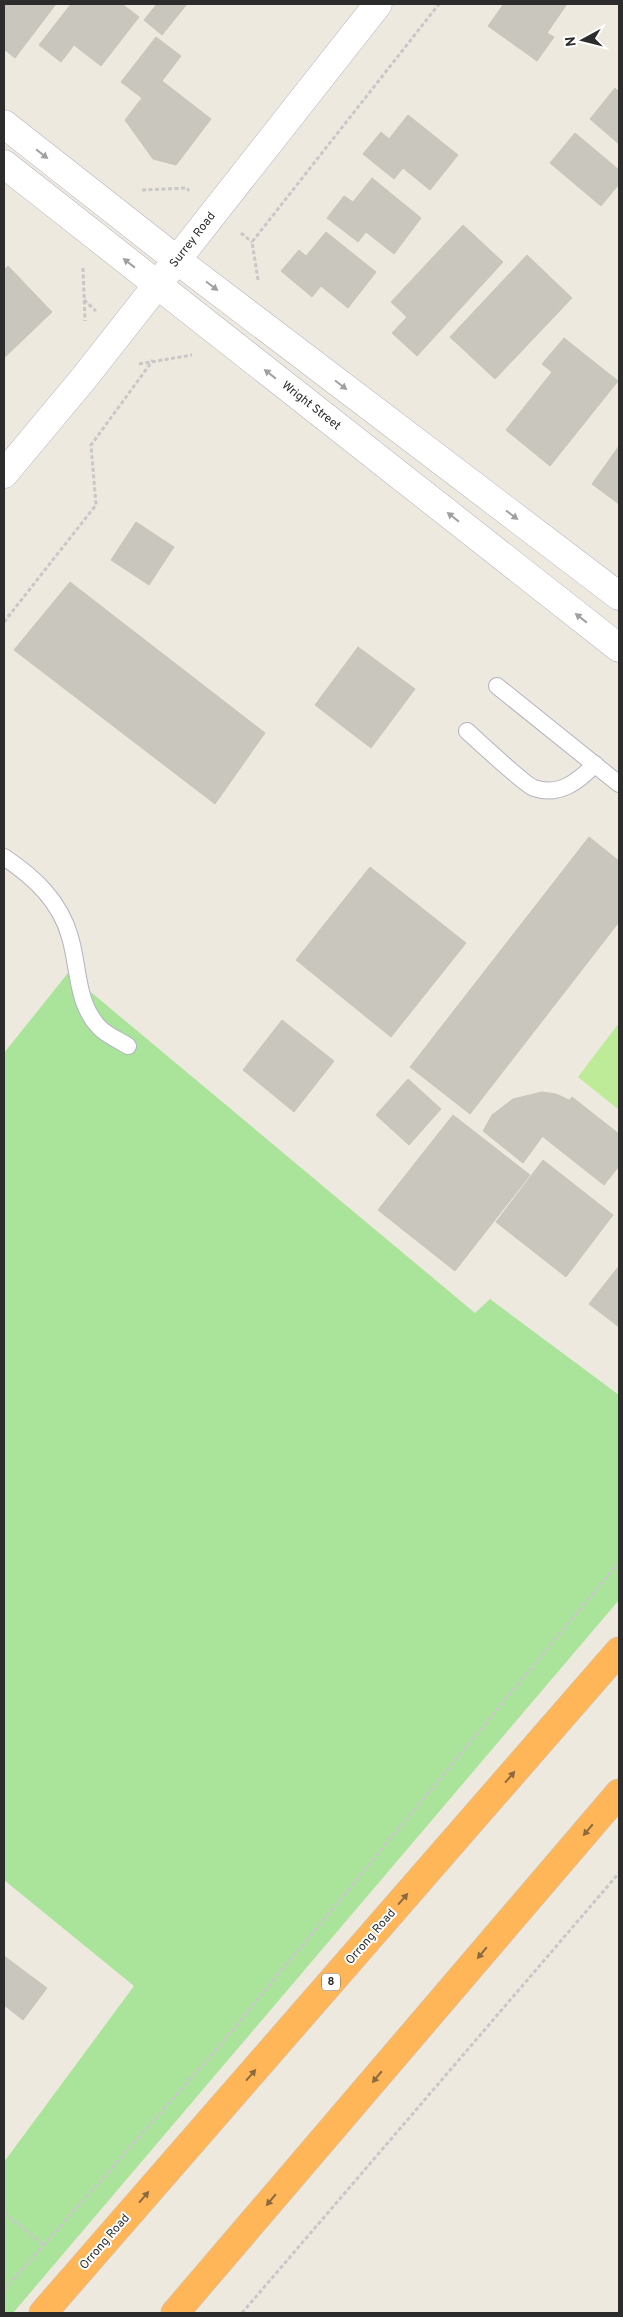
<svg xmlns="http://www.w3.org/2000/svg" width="623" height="2317" font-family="Overpass,sans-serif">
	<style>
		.green { fill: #aae49b }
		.pitch { fill: #bdeb97 }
		.building { fill: #c9c6be; stroke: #c9c5b8 }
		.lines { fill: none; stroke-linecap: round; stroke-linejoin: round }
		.lane-casing { stroke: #b2b3c0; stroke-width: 18 }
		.street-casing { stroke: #b2b3c0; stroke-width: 29 }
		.secondary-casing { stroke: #b2b3c0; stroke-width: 29 }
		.highway-casing { stroke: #c8c8c8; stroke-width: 29 }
		.path { stroke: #c8c8c8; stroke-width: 3; stroke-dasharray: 4 2.5; stroke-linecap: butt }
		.lane { stroke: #fff; stroke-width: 16 }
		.street { stroke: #fff; stroke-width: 28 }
		.secondary { stroke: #fff; stroke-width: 28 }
		.highway { stroke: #ffb658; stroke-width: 28 }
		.oneway { fill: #a0a0a0 }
		.oneway2 { fill: #8b6a40 }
		.labels { text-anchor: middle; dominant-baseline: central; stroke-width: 4; stroke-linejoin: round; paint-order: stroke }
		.shield { fill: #fff; stroke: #6b6b6b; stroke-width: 1 }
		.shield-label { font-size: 11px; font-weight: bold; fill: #2c2c2c }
		.street-label { font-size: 12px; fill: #2c2c2c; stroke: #fff }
	</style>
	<rect width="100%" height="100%" fill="#eee9de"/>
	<!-- green -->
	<path class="green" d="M 68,973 L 475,1313 L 490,1299 L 619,1395 L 619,1600 L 13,2313 L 4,2313 L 4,2162 L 134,1986 L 4,1880 L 4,1053 Z"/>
	<!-- pitch -->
	<path class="pitch" d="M 619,1023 L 619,1110 L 578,1077 Z"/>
	<!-- building -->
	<g class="building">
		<path d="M 4,4 L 56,4 L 15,58 L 4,49 Z"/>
		<path d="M 71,4 L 122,4 L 139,17 L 101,66 L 74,45 L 61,62 L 39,45 Z"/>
		<path d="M 157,4 L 187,4 L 162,35 L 144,20 Z"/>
		<path d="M 501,4 L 567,4 L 547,33 L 554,37 L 537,61 L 488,26 L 503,5 Z"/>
		<path d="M 156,37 L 181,56 L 162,81 L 211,119 L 176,165 L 153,159 L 125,120 L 142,98 L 121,82 Z"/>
		<path d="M 615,88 L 619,92 L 619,144 L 590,119 Z"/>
		<path d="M 408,115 L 458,155 L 430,190 L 403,168 L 394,179 L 363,154 L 381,132 L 389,139 Z"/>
		<path d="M 575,133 L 619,170 L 619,184 L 601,206 L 550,163 Z"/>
		<path d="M 372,178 L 421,218 L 394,254 L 366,232 L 358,242 L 327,218 L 344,196 L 353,202 Z"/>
		<path d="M 463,225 L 503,262 L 417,356 L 392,333 L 407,317 L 391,302 Z"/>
		<path d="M 326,232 L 376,272 L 348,308 L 321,286 L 312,297 L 281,271 L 299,250 L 306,256 Z"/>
		<path d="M 527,255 L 572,298 L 495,379 L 450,337 Z"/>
		<path d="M 8,266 L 52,312 L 4,358 L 4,270 Z"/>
		<path d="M 564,338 L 618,381 L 550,466 L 506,430 L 552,372 L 542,364 Z"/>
		<path d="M 619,446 L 619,504 L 592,484 Z"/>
		<path d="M 136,522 L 174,547 L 149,585 L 111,560 Z"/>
		<path d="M 70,582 L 265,733 L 215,804 L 14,650 Z"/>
		<path d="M 358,647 L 415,689 L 371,748 L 315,705 Z"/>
		<path d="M 589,837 L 619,861 L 619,922 L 470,1114 L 410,1067 Z"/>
		<path d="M 370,867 L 466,943 L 391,1037 L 296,960 Z"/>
		<path d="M 282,1020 L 334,1061 L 294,1112 L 243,1070 Z"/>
		<path d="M 408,1079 L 441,1109 L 409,1145 L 376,1115 Z"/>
		<path d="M 542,1092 L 556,1094 L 569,1100 L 523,1163 L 483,1131 L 492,1115 L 513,1099 Z"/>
		<path d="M 572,1097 L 619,1134 L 619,1166 L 604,1185 L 542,1136 Z"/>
		<path d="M 453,1115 L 530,1175 L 455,1271 L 378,1210 Z"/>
		<path d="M 543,1160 L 613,1215 L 566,1277 L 496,1222 Z"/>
		<path d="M 619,1266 L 619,1327 L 589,1304 Z"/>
		<path d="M 4,1956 L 47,1988 L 23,2020 L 4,2005 Z"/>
	</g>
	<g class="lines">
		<!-- lane casing -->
		<g class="lane-casing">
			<g id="lane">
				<path d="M 497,686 L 619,784"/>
				<path d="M 467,731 C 478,741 525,785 534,788 C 559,797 579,781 595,764"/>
				<path d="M 4,857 C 34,877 60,901 70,937 C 79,967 76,1003 99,1027 C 106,1035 119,1040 128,1046"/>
			</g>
		</g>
		<!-- street casing -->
		<g class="street-casing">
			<path id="street" d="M 4,474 L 84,378 L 378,4"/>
		</g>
		<!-- secondary casing -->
		<g class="secondary-casing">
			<g id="secondary">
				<path d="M 4,124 L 177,260 L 619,596"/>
				<path d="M 4,164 L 619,648"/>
			</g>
		</g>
		<!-- highway casing -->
		<g class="highway-casing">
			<g id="highway">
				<path d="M 43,2313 L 619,1651"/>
				<path d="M 175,2313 L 619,1793"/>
			</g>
		</g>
		<!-- path -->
		<g class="path">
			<path d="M 142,190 L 187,188 L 189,191"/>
			<path d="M 241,233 L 252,242"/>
			<path d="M 83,268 L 85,321"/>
			<path d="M 258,280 L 252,242 L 439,4"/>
			<path d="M 84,300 L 96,311"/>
			<path d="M 139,364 L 192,355"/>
			<path d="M 4,622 L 96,505 L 91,445 L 153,360"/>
			<path d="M 4,2213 L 44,2245"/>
			<path d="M 4,2290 L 216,2050 L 619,1562"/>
			<path d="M 242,2313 L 619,1873"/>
		</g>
		<!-- lane -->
		<use href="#lane" class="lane"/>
		<!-- street -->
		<use href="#street" class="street"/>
		<!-- secondary -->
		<use href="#secondary" class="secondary"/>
		<!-- highway -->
		<use href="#highway" class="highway"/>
	</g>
	<!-- one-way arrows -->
	<defs><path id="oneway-solid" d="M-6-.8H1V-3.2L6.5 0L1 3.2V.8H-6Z" transform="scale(1.25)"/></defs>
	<g class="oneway">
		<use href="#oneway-solid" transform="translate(42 154) rotate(38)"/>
		<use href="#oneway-solid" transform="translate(129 263) rotate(-142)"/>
		<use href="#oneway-solid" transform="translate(212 286) rotate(37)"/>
		<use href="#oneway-solid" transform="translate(270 374) rotate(-142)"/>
		<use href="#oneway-solid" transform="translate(341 385) rotate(37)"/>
		<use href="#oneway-solid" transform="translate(512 515) rotate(37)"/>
		<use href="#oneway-solid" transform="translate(453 517) rotate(-142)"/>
		<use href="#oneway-solid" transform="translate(581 618) rotate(-142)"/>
	</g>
	<g class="oneway2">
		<use href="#oneway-solid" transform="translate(510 1777) rotate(-49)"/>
		<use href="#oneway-solid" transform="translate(588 1830) rotate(130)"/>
		<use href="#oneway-solid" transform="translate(403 1899) rotate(-49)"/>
		<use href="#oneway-solid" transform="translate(482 1953) rotate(130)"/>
		<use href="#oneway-solid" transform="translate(251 2075) rotate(-49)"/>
		<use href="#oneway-solid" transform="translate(377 2077) rotate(130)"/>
		<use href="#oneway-solid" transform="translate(144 2197) rotate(-49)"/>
		<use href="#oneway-solid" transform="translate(271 2200) rotate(130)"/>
	</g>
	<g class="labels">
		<!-- shield labels -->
		<rect class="shield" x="322" y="1973.5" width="18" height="17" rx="4"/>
		<g class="shield-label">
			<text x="331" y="1982">8</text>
		</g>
		<!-- street labels -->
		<g class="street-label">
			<text transform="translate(193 240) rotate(-52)">Surrey Road</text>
			<text transform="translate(311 406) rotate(38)">Wright Street</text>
			<text transform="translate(371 1937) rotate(-49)">Orrong Road</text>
			<text transform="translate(105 2242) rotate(-49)">Orrong Road</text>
		</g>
	</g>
	<!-- border -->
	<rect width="623" height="2317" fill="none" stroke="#2c2c2c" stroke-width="10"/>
	<!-- north arrow -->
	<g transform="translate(583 40) rotate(263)" stroke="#ffffff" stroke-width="4" paint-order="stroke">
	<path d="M0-4L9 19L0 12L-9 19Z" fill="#2c2c2c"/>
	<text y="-8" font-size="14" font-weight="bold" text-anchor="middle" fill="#2c2c2c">N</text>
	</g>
</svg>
